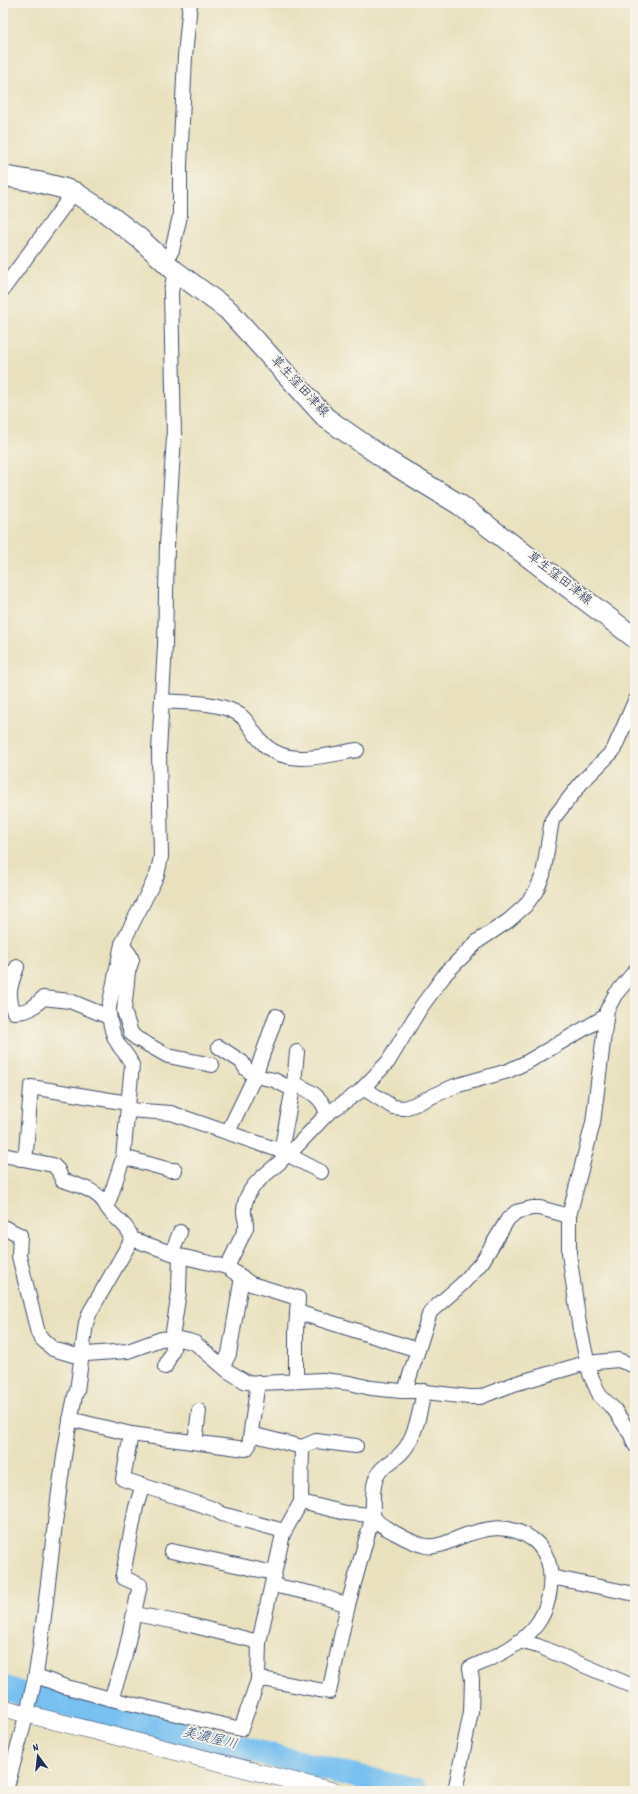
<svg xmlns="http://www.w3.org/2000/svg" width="638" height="1794" font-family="Dekko,'Klee One',sans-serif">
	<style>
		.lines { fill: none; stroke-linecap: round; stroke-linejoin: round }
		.river { stroke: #77c0f0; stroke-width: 24 }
		.minor-casing { stroke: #3a4a6c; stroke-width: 16 }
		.tertiary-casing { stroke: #3a4a6c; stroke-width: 18 }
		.secondary-casing { stroke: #3a4a6c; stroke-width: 22 }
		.minor { stroke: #fff; stroke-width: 14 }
		.tertiary { stroke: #fff; stroke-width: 17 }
		.secondary { stroke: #fff; stroke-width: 20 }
		.labels { text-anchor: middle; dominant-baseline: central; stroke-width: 3.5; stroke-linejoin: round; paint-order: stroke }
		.street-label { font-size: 13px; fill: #1b2f5e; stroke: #f7f3e8 }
		.water-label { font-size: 14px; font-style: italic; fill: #325382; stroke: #f7f3e8 }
	</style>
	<rect width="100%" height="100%" fill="#f7f3e8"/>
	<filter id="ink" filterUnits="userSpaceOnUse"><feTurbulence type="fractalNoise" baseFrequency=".025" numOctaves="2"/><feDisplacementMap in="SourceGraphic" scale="8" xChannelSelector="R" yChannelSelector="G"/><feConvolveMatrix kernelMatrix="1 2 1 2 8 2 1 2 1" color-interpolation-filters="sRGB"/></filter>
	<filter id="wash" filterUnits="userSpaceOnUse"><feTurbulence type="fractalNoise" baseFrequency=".012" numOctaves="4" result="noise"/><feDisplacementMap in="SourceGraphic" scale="16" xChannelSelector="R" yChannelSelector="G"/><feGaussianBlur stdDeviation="0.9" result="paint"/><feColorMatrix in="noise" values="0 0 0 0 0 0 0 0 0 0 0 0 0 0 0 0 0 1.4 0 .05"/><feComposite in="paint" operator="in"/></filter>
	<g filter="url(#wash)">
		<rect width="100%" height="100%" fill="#e9e1be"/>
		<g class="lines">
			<!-- river -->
			<path class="river" d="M 3,1687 L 19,1693 L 416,1791"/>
		</g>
	</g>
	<g filter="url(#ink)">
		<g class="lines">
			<!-- minor casing -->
			<g class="minor-casing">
				<g id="minor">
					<path d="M 165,262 L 172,250 L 180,216 L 180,165 L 185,56 L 190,3"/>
					<path d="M 3,289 L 74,192"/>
					<path d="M 162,701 C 186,703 212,701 235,712 C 248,718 251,731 261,741 C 285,769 326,755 357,750"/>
					<path d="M 122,944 L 130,955 L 132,960 L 128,972 L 124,1011 L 131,1033 L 136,1038 L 168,1056 L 212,1065"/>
					<path d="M 17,967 C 11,983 6,995 14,1012 C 29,1012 33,1008 43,998 L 70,1001 L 109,1017"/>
					<path d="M 635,971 L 615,995 L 607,1010 L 593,1123 L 569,1216 L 569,1253 L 579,1324 L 590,1374 L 600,1396 L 614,1409 L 631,1435 L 635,1445"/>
					<path d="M 219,1047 L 242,1062 L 246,1069 L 255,1076 L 274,1080 L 292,1089"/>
					<path d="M 294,1083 C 310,1091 322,1096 327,1114"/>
					<path d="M 363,1088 L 393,1107 L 404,1108 L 413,1105 L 455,1086 L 508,1071 L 527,1062 L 606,1016"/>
					<path d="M 128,1110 L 171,1113 L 281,1151 L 321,1172"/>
					<path d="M 228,1132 L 255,1076 L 276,1016"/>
					<path d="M 281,1151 L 294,1083 L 297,1052"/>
					<path d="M 3,1155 L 53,1165 L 58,1170 L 62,1180 C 78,1185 100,1191 107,1207"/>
					<path d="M 123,1157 L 170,1170 L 175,1170"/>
					<path d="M 20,1159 L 26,1152 L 31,1087 L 128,1103"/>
					<path d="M 3,1227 L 20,1235 L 19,1256 L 38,1333 L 42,1339 L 53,1349 L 73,1355 L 128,1351 L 161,1339 L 172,1338 L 189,1341 L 195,1343 L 228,1371 L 246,1382 L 261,1383 L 322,1380 L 350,1383 L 371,1388 L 401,1391 L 417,1391 L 469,1397 L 480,1397 L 514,1384 L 586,1363 L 618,1360 L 635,1366"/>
					<path d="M 132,1239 L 180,1256 L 227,1267 L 251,1284 L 298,1298 L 296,1331 L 296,1381"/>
					<path d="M 172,1253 L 180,1232"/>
					<path d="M 227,1267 L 246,1228 C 247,1221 243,1216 244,1209 C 246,1187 264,1176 279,1163 C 284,1158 287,1154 293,1150 L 327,1114 L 359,1092 L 388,1062 L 421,1007 L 446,973 L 478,941 L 508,921 L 525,906 L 536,891 L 543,875 L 552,820 L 582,782 L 613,751 L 635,701"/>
					<path d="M 297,1312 L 418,1350"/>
					<path d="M 223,1366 L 229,1354 L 242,1277"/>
					<path d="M 165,1367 L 173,1349 L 172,1338 L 179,1292 L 180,1256"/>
					<path d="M 405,1391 L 430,1312 L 462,1284 L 482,1262 L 508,1219 L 516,1212 L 532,1208 L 540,1208 L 569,1216"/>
					<path d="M 424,1391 C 420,1411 417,1429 407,1446 C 392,1469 373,1460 373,1499 C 373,1504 372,1512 374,1517 C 378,1525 387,1528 395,1533 C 404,1538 415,1544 426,1546 C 437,1548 448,1542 458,1538 C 483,1528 508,1522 532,1539 C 541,1545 549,1559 550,1570 C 552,1588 548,1609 537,1624 C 521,1646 494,1657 470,1668 L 472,1680 L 471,1712 L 455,1791"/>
					<path d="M 70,1419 L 131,1434 L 246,1449 L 249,1445 L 258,1382"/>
					<path d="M 131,1434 L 123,1479 L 214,1509 L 222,1514 L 284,1531"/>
					<path d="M 195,1442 L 199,1411"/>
					<path d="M 302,1447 L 316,1441 L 356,1446"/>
					<path d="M 171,1551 L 274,1573"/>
					<path d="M 551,1577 L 635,1594"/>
					<path d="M 272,1585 L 315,1594 L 348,1605"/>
					<path d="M 135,1614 L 182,1623 L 259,1642"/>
					<path d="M 520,1641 L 538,1646 L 635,1687"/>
					<path d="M 35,1678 L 42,1678 L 63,1686 L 111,1699 L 241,1729 L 258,1680 L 259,1642 L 283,1534 L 301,1502 L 302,1447 L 251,1434"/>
					<path d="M 258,1680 L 268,1680 L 329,1692 L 348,1605 L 373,1515 L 346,1513 L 301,1502"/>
					<path d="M 111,1699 L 124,1660 L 140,1585 L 124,1578 L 123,1574 L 136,1507 L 143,1485"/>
					<path d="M 6,1791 C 16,1750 30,1709 37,1667 C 51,1577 56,1485 75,1396 L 77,1391 L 86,1323 L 90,1312 L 132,1239 C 128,1224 115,1220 107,1207 L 123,1158 L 132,1065 C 129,1057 125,1053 120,1047 C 112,1036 109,1020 109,1007 L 122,944 L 157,875 L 161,857 L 159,751 L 165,645 L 167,545 L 174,437 L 171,292 L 175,271"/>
				</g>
			</g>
			<!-- tertiary casing -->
			<g class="tertiary-casing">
				<path id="tertiary" d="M 3,1708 L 333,1791"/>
			</g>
			<!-- secondary casing -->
			<g class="secondary-casing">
				<path id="secondary" d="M 3,176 L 38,182 L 62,188 L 74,192 L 105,212 L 139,238 L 175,271 L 228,310 L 326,418 L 388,461 L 460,505 L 635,638"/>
			</g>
			<!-- minor -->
			<use href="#minor" class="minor"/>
			<!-- tertiary -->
			<use href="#tertiary" class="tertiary"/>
			<!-- secondary -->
			<use href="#secondary" class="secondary"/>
		</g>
	</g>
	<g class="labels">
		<!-- street labels -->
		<g class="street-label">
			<text transform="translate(299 387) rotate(47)">草生窪田津線</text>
			<text transform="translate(559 579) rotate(38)">草生窪田津線</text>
		</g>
		<!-- water labels -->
		<g class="water-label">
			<text transform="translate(210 1739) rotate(14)">美濃屋川</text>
		</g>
	</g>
	<!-- margin -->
	<rect width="638" height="1794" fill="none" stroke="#f7f3e8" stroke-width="16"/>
	<!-- north arrow -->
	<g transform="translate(38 1756) rotate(345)" stroke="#f7f3e8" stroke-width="3" paint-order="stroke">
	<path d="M0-3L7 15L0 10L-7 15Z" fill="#1b2f5e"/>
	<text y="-6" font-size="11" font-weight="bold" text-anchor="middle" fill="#1b2f5e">N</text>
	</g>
</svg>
